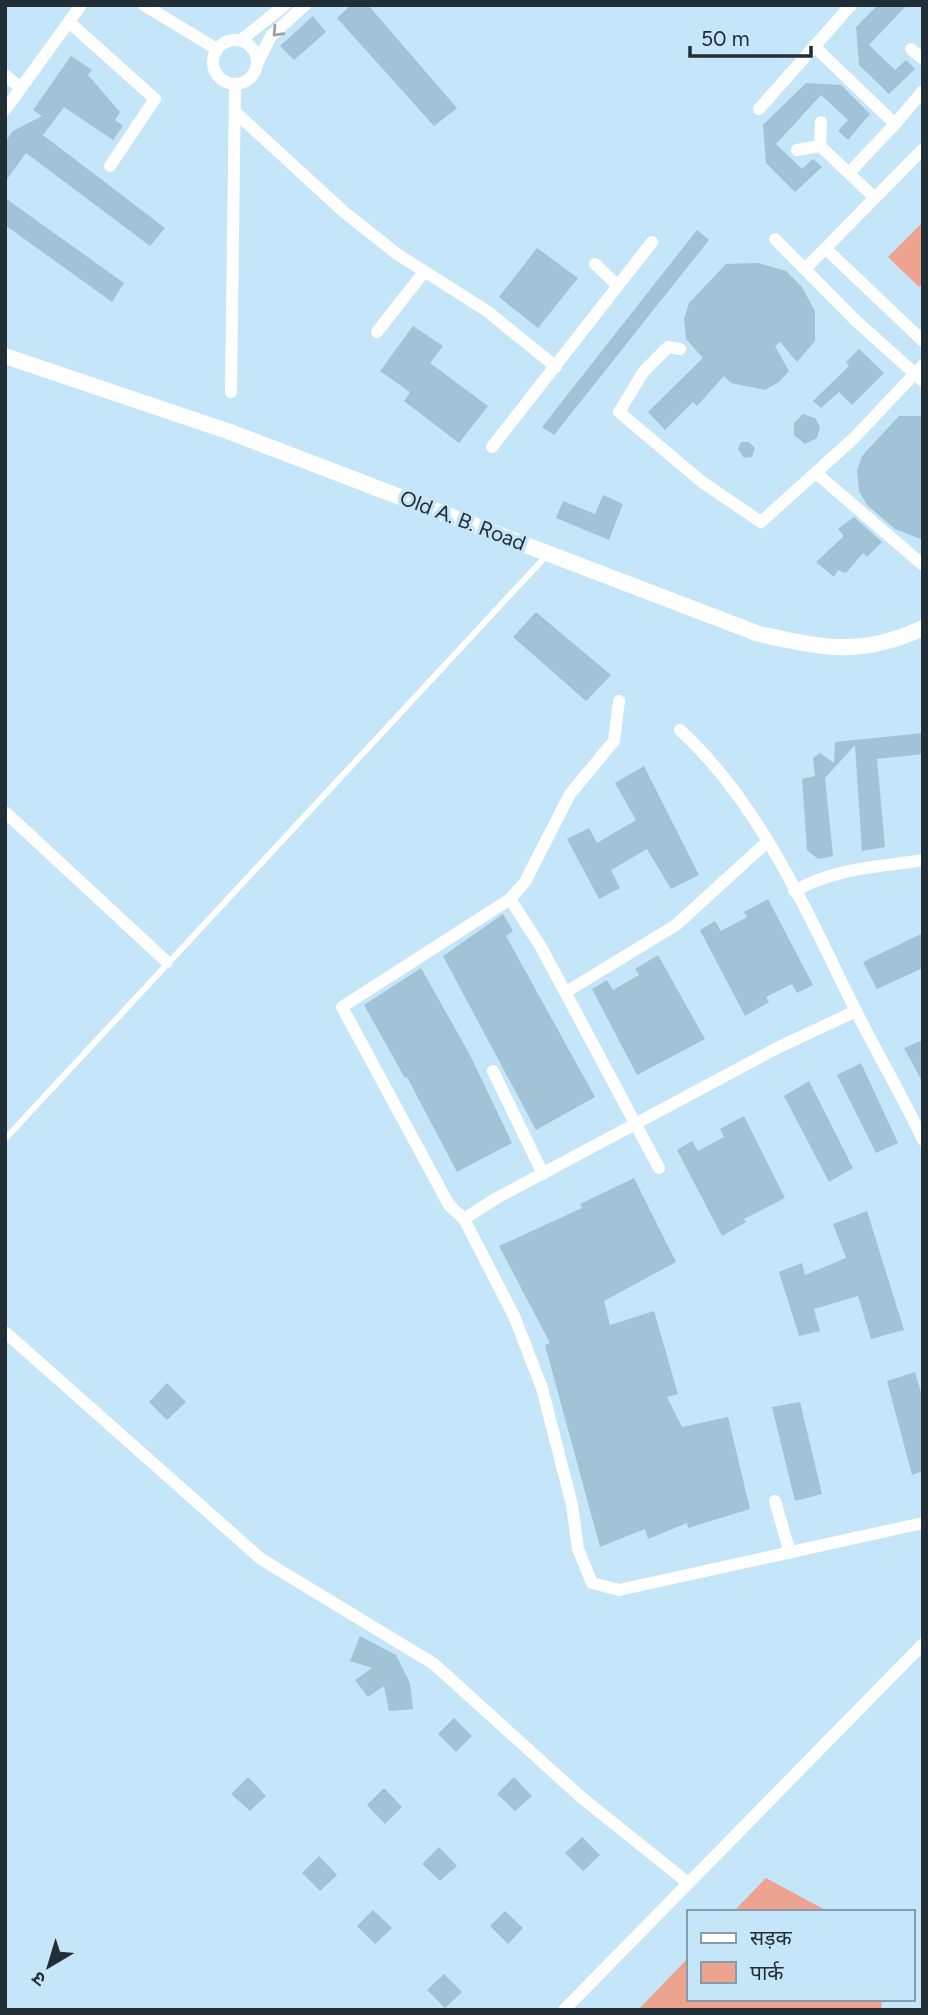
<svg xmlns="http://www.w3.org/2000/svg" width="928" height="2015" font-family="Figtree,'Noto Sans Devanagari',sans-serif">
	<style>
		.green { fill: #eea390 }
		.building { fill: #a2c2d5 }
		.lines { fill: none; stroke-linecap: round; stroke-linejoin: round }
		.service { stroke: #fff; stroke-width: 6 }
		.minor { stroke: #fff; stroke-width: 12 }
		.tertiary { stroke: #fff; stroke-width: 16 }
		.oneway { stroke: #9ca1a4 }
		.labels { text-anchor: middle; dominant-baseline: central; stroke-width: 7; stroke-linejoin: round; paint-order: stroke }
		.street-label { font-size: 21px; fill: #222e35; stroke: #c5e5f9 }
	</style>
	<rect width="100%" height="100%" fill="#c5e5f9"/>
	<!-- green -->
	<g class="green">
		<path d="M 923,222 L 923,283 L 919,287 L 888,257 Z"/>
		<path d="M 766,1878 L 829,1912 L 733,1912 Z"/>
		<path d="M 688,1958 L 688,1999 L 882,1999 L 881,2010 L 638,2010 Z"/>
	</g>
	<!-- building -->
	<g class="building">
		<path d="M 351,5 L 368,5 L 457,108 L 434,126 L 337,18 Z"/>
		<path d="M 878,5 L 907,5 L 869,45 L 895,70 L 906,60 L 915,69 L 889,94 L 859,65 L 856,27 Z"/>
		<path d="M 313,16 L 326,32 L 294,60 L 280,46 Z"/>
		<path d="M 71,56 L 92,70 L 88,75 L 120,112 L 115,120 L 123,126 L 113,140 L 64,107 L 43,135 L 165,228 L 150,246 L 26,153 L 5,182 L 5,142 L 13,131 L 42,116 L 33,110 Z"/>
		<path d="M 806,83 L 841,85 L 870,114 L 848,140 L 838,131 L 848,120 L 821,95 L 776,144 L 802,169 L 813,159 L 822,167 L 795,192 L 766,163 L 763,125 Z"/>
		<path d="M 5,198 L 124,283 L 112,302 L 5,225 Z"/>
		<path d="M 697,230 L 709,240 L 554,435 L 542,427 Z"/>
		<path d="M 537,248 L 578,278 L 538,328 L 499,297 Z"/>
		<path d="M 759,263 L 786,271 L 802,287 L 815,311 L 815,341 L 797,362 L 780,342 L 775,346 L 789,371 L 779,382 L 765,390 L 731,383 L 724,376 L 697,406 L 693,402 L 665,430 L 648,412 L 703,358 L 686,339 L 684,319 L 689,303 L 726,264 Z"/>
		<path d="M 413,326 L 443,346 L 430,363 L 488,406 L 459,443 L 404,401 L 410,392 L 380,371 Z"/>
		<path d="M 859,349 L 884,373 L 852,405 L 839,392 L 821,408 L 813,401 L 849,366 L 846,362 Z"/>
		<path d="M 803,414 L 815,418 L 820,427 L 817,438 L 805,444 L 794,435 L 794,423 Z"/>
		<path d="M 899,416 L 923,416 L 923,540 L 895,529 L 867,505 L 859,491 L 857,471 L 862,456 Z"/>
		<path d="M 741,442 L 749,442 L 755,448 L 752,457 L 744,458 L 738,449 Z"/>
		<path d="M 603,495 L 623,504 L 609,540 L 556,518 L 563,501 L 595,514 Z"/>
		<path d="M 854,517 L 882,542 L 867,557 L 863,553 L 846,573 L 838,570 L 834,577 L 816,562 L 844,536 L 838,529 Z"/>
		<path d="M 536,612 L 611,675 L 586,701 L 513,637 Z"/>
		<path d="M 923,733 L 923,754 L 877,759 L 885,847 L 862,851 L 855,745 L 825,778 L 833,856 L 818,859 L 807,850 L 802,779 L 815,776 L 813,758 L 820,753 L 834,763 L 835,742 Z"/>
		<path d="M 644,766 L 699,875 L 671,889 L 647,849 L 611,870 L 620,888 L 599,899 L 567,839 L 589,828 L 597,843 L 636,820 L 615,783 Z"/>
		<path d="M 768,899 L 813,985 L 797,993 L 792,984 L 766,997 L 769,1002 L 745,1016 L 700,930 L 715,921 L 721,931 L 747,917 L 744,912 Z"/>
		<path d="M 503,914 L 513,931 L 506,936 L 595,1097 L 536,1130 L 443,956 Z"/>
		<path d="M 923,933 L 923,968 L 877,989 L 863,962 Z"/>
		<path d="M 658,955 L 705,1039 L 637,1075 L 592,989 L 607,980 L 613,990 L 639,975 L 635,969 Z"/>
		<path d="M 421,968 L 470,1055 L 512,1143 L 457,1172 L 407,1077 L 405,1078 L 364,1005 Z"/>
		<path d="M 923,1040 L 923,1083 L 904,1048 Z"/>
		<path d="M 861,1063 L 898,1143 L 876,1153 L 837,1075 Z"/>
		<path d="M 809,1081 L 853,1168 L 829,1182 L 784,1096 Z"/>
		<path d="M 744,1116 L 785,1198 L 744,1219 L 746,1222 L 722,1236 L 677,1150 L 692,1141 L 698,1151 L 724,1137 L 720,1129 Z"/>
		<path d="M 634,1178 L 676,1262 L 604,1301 L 610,1325 L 654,1311 L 678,1394 L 667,1397 L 682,1427 L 728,1417 L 750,1509 L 688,1528 L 687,1523 L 648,1539 L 645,1529 L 600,1547 L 545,1345 L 550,1343 L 499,1246 L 582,1208 L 580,1204 Z"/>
		<path d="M 867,1211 L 904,1330 L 871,1339 L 858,1296 L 814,1309 L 820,1331 L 799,1336 L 779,1272 L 802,1263 L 805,1275 L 846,1258 L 833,1224 Z"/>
		<path d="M 915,1372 L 923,1399 L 923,1471 L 912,1475 L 887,1381 Z"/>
		<path d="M 167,1383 L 186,1402 L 167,1420 L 149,1402 Z"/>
		<path d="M 800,1402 L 822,1494 L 795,1501 L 772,1407 Z"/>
		<path d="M 360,1636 L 396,1655 L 410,1683 L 413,1709 L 389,1711 L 384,1686 L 368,1697 L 355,1680 L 372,1668 L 350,1661 Z"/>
		<path d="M 454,1718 L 472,1736 L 456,1752 L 438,1734 Z"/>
		<path d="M 248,1777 L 266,1796 L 250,1811 L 231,1794 Z"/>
		<path d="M 514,1777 L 532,1796 L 515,1811 L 497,1794 Z"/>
		<path d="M 384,1788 L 402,1807 L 385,1824 L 367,1805 Z"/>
		<path d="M 582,1837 L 600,1855 L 583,1871 L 565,1853 Z"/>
		<path d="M 439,1847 L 457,1866 L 440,1881 L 422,1864 Z"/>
		<path d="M 319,1856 L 337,1875 L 320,1891 L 302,1873 Z"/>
		<path d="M 373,1910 L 392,1928 L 375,1944 L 357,1926 Z"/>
		<path d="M 505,1911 L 523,1928 L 508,1944 L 490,1926 Z"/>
		<path d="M 444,1974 L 462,1992 L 445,2008 L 427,1990 Z"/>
	</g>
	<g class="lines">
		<!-- service -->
		<path class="service" d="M 5,1139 L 548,554"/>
		<!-- minor -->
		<g class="minor">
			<path d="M 144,5 L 215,48"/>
			<path d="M 69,22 L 155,99 L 110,166"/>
			<path d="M 241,40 L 285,5"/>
			<circle cx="235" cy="62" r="22"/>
			<path d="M 814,46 L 895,124 L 923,91"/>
			<path d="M 911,49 L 923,59"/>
			<path d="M 257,64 L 271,36 L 305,5"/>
			<path d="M 5,75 L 21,88"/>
			<path d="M 759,109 L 851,5"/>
			<path d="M 5,110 L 81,5"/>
			<path d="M 235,112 L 344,212 L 397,254 L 487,311 L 556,367"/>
			<path d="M 820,146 L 821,122"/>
			<path d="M 797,150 L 820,146 L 875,198"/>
			<path d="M 849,173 L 895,124"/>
			<path d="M 775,239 L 855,320 L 923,381"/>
			<path d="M 826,249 L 923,341"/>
			<path d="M 595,264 L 617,285"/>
			<path d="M 805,269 L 923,149"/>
			<path d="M 377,332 L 424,272"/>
			<path d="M 680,349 L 668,347 L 644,371 L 619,412 L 702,482 L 761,522 L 854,438 L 923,365"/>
			<path d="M 231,392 L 235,85"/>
			<path d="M 492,447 L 652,242"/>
			<path d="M 816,473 L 923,565"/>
			<path d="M 619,701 L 614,741 L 570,794 L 525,882 L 510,899 L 342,1007 L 449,1205 L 464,1219 L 514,1316 L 542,1388 L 572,1505 L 578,1549 L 592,1583 L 619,1590 L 923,1523"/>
			<path d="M 680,730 C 761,804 808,915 857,1013 C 878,1055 903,1097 923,1140"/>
			<path d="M 5,812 L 167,962"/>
			<path d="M 794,891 C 838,867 875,868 923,860"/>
			<path d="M 510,899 L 541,947 L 659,1168"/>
			<path d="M 566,992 L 676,925 L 767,842"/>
			<path d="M 493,1071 L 543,1174"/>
			<path d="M 464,1219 L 495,1199 L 777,1048 L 856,1011"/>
			<path d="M 5,1332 L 261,1559 L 434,1664 L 582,1798 L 687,1882"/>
			<path d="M 775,1501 L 790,1553"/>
			<path d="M 564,2010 L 923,1644"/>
		</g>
		<!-- tertiary -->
		<path class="tertiary" d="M 5,356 L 230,432 L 759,634 C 824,648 860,657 923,628"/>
	</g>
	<!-- one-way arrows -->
	<defs><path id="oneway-chevron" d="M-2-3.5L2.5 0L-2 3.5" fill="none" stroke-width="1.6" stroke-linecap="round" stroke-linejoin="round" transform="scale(1.75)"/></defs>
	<use class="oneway" href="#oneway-chevron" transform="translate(277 32) rotate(134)"/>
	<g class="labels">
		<!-- street labels -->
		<g class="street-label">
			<text transform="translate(463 520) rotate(21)">Old A. B. Road</text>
		</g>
	</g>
	<!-- border -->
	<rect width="928" height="2015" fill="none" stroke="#222e35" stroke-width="14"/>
	<!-- legend -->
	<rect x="687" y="1910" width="228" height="91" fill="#c5e5f9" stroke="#849cab" stroke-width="2"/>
	<rect x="701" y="1933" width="35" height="10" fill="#ffffff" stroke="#849cab" stroke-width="2"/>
	<text x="750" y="1945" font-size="21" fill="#222e35">सड़क</text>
	<rect x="701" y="1962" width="35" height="21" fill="#eea390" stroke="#849cab" stroke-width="2"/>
	<text x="750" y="1980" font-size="21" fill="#222e35">पार्क</text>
	<!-- north arrow -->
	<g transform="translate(49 1966) rotate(218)" stroke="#c5e5f9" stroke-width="5" paint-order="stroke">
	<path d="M0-5L12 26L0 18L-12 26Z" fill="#222e35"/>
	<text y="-10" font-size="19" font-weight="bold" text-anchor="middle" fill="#222e35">उ</text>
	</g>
	<!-- scale -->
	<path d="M690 46v10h121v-10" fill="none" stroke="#222e35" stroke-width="3.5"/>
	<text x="701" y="46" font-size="21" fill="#222e35" stroke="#c5e5f9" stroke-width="5" paint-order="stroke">50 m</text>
</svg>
